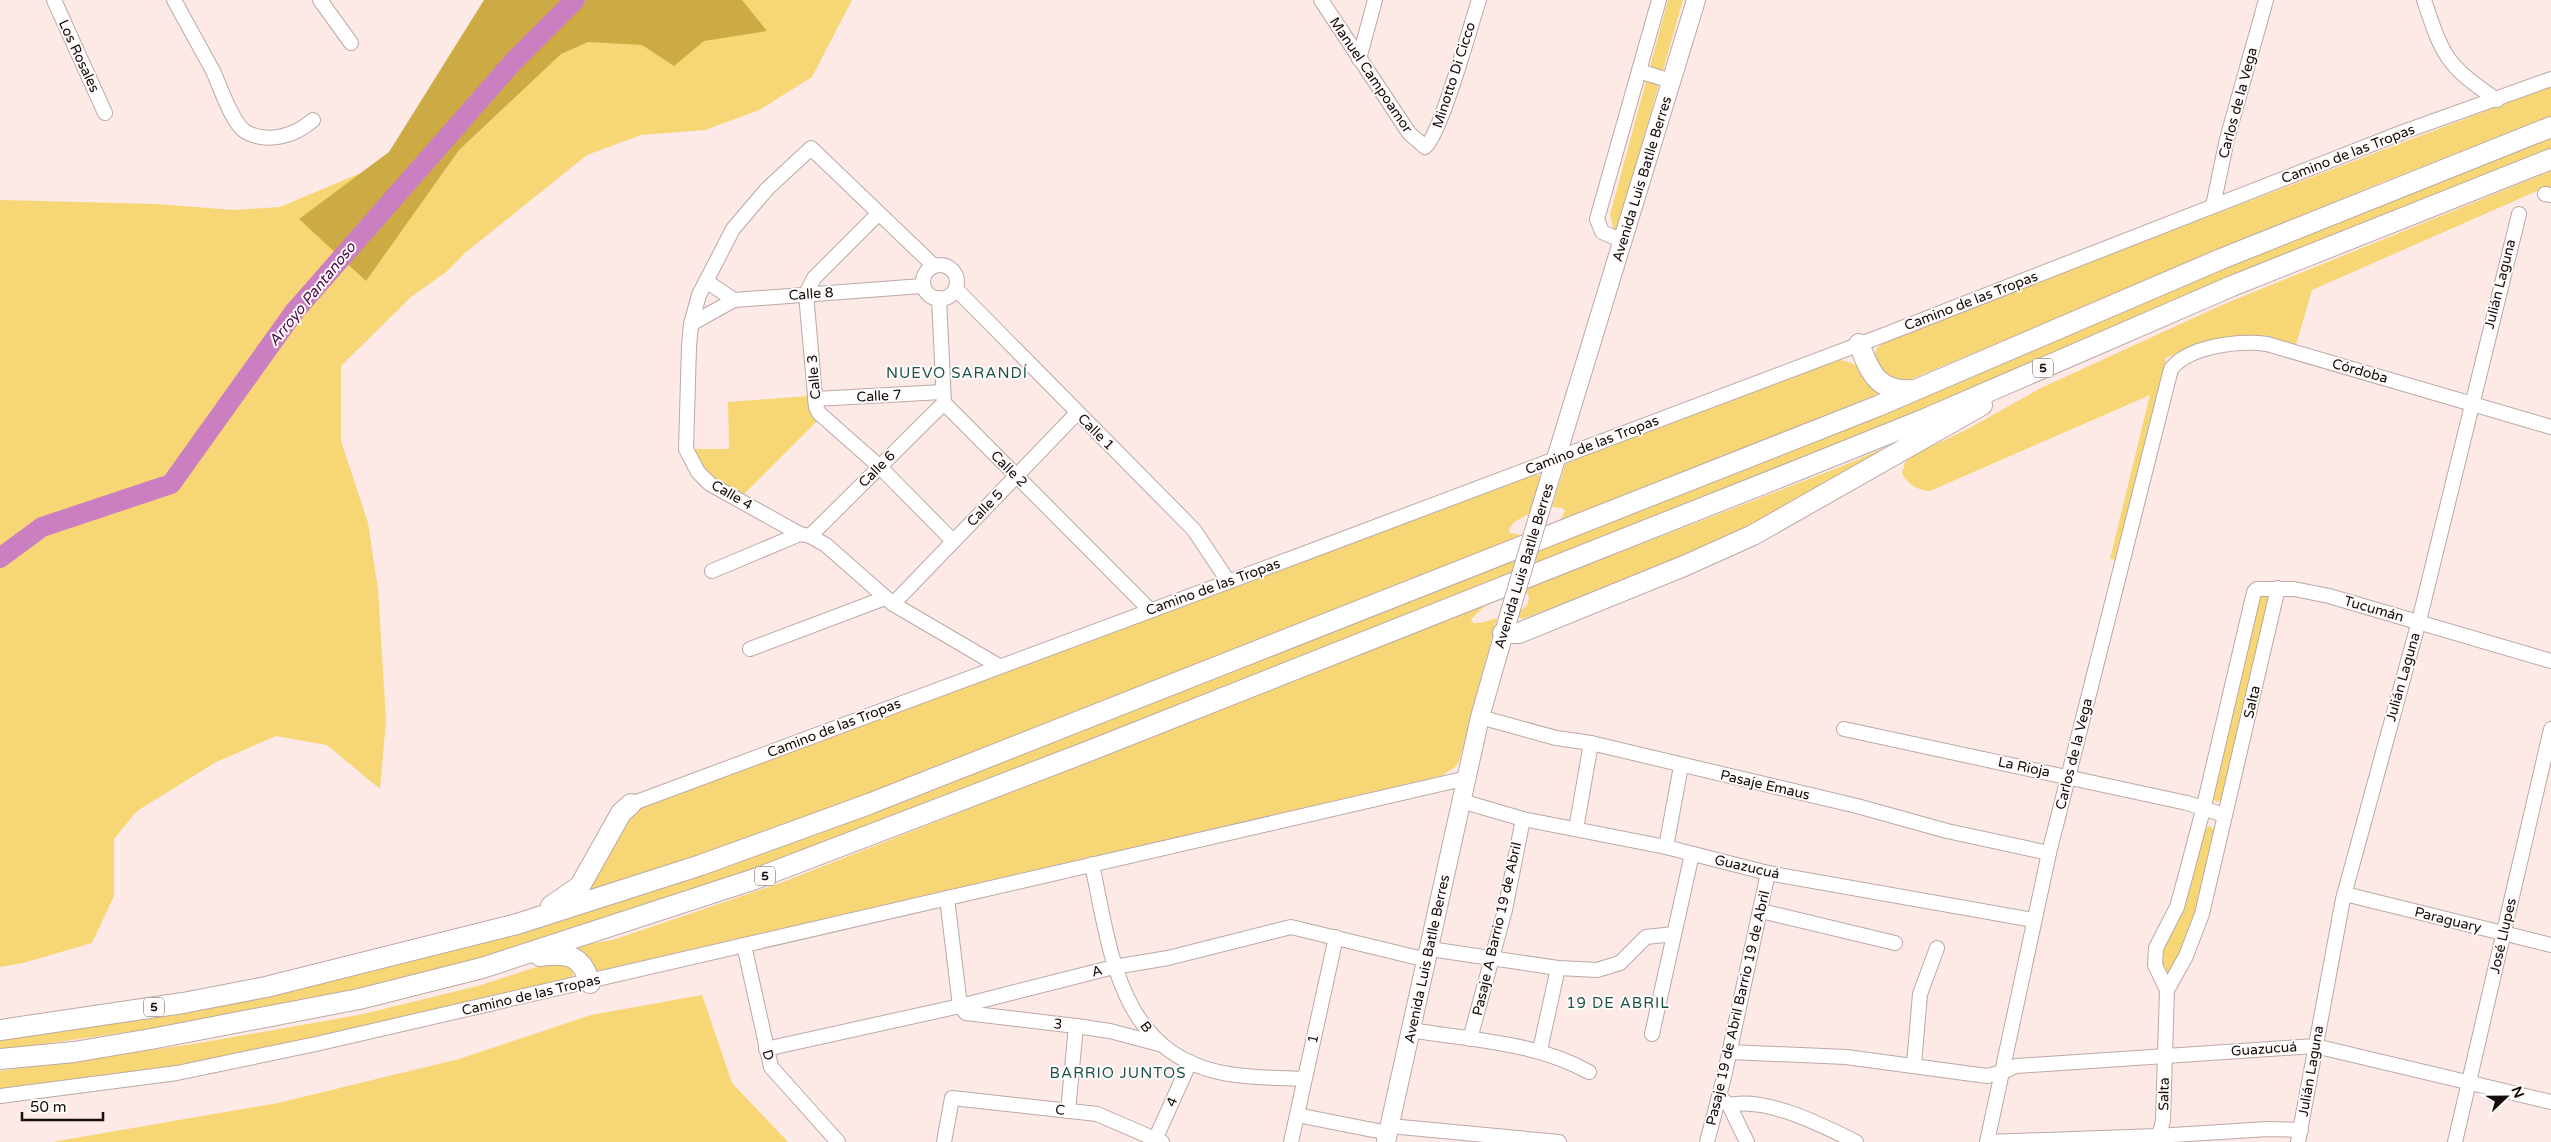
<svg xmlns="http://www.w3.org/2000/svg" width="2551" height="1142" font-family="'Varela Round',sans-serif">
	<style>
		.green { fill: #f7d675 }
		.forest { fill: #cdab44 }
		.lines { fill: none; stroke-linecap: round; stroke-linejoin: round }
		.river { stroke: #cb7fc1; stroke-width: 20 }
		.minor-casing { stroke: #bba9a6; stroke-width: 16 }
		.major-casing { stroke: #bba9a6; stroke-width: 20 }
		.highway-casing { stroke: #bba9a6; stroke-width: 22 }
		.minor { stroke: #fff; stroke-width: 14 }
		.major { stroke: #fff; stroke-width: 18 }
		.highway { stroke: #fff; stroke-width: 20 }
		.major-bridge-casing { stroke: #bba9a6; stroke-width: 20; stroke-linecap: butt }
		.major-bridge { stroke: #fff; stroke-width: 18 }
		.labels { text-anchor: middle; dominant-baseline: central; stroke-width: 4; stroke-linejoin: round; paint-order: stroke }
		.shield { fill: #fefbfa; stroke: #5a5453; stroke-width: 1 }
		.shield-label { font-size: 12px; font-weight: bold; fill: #130d0b }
		.street-label { font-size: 14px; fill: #130d0b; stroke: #fefbfa }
		.water-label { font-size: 15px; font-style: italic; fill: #4e0849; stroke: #fefbfa }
		.neighbourhood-label { font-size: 15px; letter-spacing: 1px; fill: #1c544b; stroke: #fefbfa }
	</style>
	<rect width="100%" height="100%" fill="#fde9e5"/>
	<!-- green -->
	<g class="green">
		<path d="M 518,0 L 852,0 L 812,77 L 759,110 L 705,130 L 641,135 L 587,155 L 465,253 L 446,272 L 411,297 L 341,366 L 341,441 L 368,523 L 378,589 L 386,720 L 380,789 L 327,745 L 276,736 L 216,762 L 137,811 L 114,839 L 114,896 L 92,943 L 23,963 L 0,967 L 0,200 L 157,204 L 234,210 L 280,207 L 401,156 Z"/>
		<path d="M 1668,0 L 1683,0 L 1617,231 L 1614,230 L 1610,215 Z"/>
		<path d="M 2551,86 L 2551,116 L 2373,186 L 1902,383 L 1891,384 L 1873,359 L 1877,348 L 1890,338 Z"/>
		<path d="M 2551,134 L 2551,151 L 1908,418 L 808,851 L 537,944 L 406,977 L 319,997 L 170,1026 L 0,1050 L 0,1037 L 317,984 L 420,959 L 550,923 L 2129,304 Z"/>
		<path d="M 2551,171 L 2551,189 L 2546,187 L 2312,290 L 2296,345 C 2285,347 2277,340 2266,338 C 2231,332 2195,344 2164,359 L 2166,361 L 2119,560 L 2110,559 L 2150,395 L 1930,491 C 1917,490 1908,485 1902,473 L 1905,462 L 1913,455 L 1966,430 L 2041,388 L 2222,305 Z"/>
		<path d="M 1836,360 C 1858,360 1870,377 1885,391 L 1706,465 L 1560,521 L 1565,511 L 1562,508 L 1552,507 L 1566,462 Z"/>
		<path d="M 809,396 L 818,420 L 740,498 C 722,487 696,473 694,449 L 729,449 L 728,402 Z"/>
		<path d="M 1926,430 L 1832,485 L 1696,553 L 1522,619 L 1519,617 L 1520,611 L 1528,604 L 1529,596 L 1526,592 L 1528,588 L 1840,467 Z"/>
		<path d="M 1536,474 L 1543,477 L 1529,514 L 1514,522 L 1509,529 L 1510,533 L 1522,535 L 1516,538 L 1275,636 L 709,856 L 576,894 L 620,827 L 640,806 Z"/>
		<path d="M 2258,594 L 2272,595 L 2222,800 L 2217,802 L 2212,798 Z"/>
		<path d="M 1486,605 L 1471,619 L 1473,623 L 1480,623 L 1497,618 L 1459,762 L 1454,768 L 1441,776 L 598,971 L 570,950 L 576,946 L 613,940 L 783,882 Z"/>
		<path d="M 2209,826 L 2216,831 L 2205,893 L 2174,971 L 2168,973 L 2163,971 L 2160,956 L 2161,948 L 2189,890 L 2203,831 Z"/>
		<path d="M 549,963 L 567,965 L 574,974 L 569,980 L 195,1063 L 0,1090 L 0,1071 L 194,1044 L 359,1015 L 478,986 Z"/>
		<path d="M 702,995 L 732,1083 L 788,1142 L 52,1142 L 278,1103 L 459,1059 L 591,1015 Z"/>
	</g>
	<!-- forest -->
	<path class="forest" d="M 484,0 L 742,0 L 767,31 L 704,41 L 674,66 L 642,45 L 588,42 L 561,54 L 459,150 L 366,281 L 299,219 L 389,152 Z"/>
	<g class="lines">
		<!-- river -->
		<path class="river" d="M 0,558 L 42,527 L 171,484 L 294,312 L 513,62 L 575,0"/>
		<!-- minor casing -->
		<g class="minor-casing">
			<g id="minor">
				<path d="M 54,0 L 105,113"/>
				<path d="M 174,0 C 187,24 200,47 213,71 C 220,86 232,124 246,132 C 268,144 295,136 313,120"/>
				<path d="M 320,0 L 351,43"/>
				<path d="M 1321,0 L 1409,133 L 1425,147 C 1440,137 1471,24 1479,0"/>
				<path d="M 2424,0 C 2443,57 2446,65 2497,100"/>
				<path d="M 1359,59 L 1375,0"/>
				<path d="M 1639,71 L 1671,81"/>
				<path d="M 2545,194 L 2551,195"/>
				<path d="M 2213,206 L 2227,139 L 2266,0"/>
				<path d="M 878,214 L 814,278 L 806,294 L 816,407 L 819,413 L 880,467 L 953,541"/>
				<path d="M 1623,241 L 1602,232 L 1597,219 L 1659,0"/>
				<path d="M 933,265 L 811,148 L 767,189 L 733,229 L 699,295 L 691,324 L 689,347 L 686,449 L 698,472 L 710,484 L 800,534 L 810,536 L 826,545 L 893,604 L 999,666"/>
				<circle cx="940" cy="282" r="17"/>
				<path d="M 706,281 L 734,300 L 922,286"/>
				<path d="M 956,289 L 1194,530 L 1228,581"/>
				<path d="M 939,298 L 944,403 L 1150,610"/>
				<path d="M 691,324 L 734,300"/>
				<path d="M 815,399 L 942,392"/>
				<path d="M 810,536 L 944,403"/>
				<path d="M 712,571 L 800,534"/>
				<path d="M 893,604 L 1077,413"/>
				<path d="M 750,649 L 885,598"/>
				<path d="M 1480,717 L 1556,738 L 1591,743 L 1857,806 L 1947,831 L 2049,853"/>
				<path d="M 1844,729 L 2187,803 L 2224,815"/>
				<path d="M 1461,801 L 1523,819 L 1666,847 L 1768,873 L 2034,920"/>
				<path d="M 631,804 L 1303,554 L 1884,335 L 2403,132 L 2551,79"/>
				<path d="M 1576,829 L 1591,743"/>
				<path d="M 1666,847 L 1681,766"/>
				<path d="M 1092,864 C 1111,955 1120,1061 1236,1075 C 1258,1078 1282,1078 1304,1079"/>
				<path d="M 2345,894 L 2551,945"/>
				<path d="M 947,898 L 960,1006 L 966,1013 L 1076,1026 L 1110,1031 L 1159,1044"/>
				<path d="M 1761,911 L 1895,943"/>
				<path d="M 744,945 L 771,1067 L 838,1142"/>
				<path d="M 1430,949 L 1558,968 L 1597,970 L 1620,963 L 1646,937 L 1674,934"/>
				<path d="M 2167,990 L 2155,965 L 2156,948 L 2177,907 L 2186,874 L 2203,810 L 2254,592 L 2257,589 L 2294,589 L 2329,596 L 2551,661"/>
				<path d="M 1411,1030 C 1471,1040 1535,1042 1589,1072"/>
				<path d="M 1652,1034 L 1692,854"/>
				<path d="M 1470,1039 L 1505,910 L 1523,819"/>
				<path d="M 766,1049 L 960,1006 L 1114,967 L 1168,958 L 1291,927 L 1427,960"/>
				<path d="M 1540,1050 L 1558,968"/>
				<path d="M 1729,1052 L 1846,1057 L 1987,1076 L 2003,1072 L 2016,1066 L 2315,1046 L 2551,1102"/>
				<path d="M 1914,1064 L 1920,994 L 1937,948"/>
				<path d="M 0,1096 L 177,1073 L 316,1044 L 1467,778"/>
				<path d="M 1723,1100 L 1729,1105 L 1747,1142"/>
				<path d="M 1729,1105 C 1767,1097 1822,1125 1856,1142"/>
				<path d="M 1068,1111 L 1076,1026"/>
				<path d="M 1297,1115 L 1388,1133"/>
				<path d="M 1390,1126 L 1559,1142"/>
				<path d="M 944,1142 L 952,1098 L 1097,1114 L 1162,1142"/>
				<path d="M 1154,1142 L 1190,1062"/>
				<path d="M 1291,1142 L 1336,937"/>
				<path d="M 1707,1142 L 1724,1077 L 1768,873"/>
				<path d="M 1987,1142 L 2049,853 L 2171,369 C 2189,346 2239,340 2267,344 L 2551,427"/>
				<path d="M 1987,1142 L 2157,1136 L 2268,1129 L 2301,1130"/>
				<path d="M 2154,1142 L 2161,1129 L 2163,1120 L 2167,990 L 2186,956 L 2202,914 L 2278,588"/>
				<path d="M 2298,1142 L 2343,899 L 2419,621 L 2519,214"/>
				<path d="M 2455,1142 L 2551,729"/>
			</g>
		</g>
		<!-- major casing -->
		<g class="major-casing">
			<g id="major">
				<path d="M 1540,511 L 1696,0"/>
				<path d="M 1386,1142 L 1480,717 L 1510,612"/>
			</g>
		</g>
		<!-- highway casing -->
		<g class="highway-casing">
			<g id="highway">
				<path d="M 1859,344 C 1870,372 1878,393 1912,390"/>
				<path d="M 1503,633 L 1519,633 L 1684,566 L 1753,535 L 1982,405"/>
				<path d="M 551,906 L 580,886 L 621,813 L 631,804"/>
				<path d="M 540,956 C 567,952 582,955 590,983"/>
				<path d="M 0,1030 L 183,1003 L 266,987 L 517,924 L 701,865 L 869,804 L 1878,406 L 2221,259 L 2551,127"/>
				<path d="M 0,1059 L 74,1052 L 151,1039 L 359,999 L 482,968 L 755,879 L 1089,751 L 1798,470 L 1925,419 L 2232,286 L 2551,159"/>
			</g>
		</g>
		<!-- minor -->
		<use href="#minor" class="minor"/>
		<!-- major -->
		<use href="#major" class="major"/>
		<!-- highway -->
		<use href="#highway" class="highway"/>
		<!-- major-bridge casing -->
		<g class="major-bridge-casing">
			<path id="major-bridge" d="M 1510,612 L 1540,511"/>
		</g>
		<!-- major-bridge -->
		<use href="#major-bridge" class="major-bridge"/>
	</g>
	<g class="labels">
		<!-- shield labels -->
		<g class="shield">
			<rect x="2033" y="358.5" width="20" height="19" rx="4"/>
			<rect x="755" y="866.5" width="20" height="19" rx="4"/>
			<rect x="144" y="997.5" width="20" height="19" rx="4"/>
		</g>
		<g class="shield-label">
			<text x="2043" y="368">5</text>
			<text x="765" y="876">5</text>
			<text x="154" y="1007">5</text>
		</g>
		<!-- street labels -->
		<g class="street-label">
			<text transform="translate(79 56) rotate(65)">Los Rosales</text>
			<text transform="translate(1371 75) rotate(56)">Manuel Campoamor</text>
			<text transform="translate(1454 75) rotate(-72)">Minotto Di Cicco</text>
			<text transform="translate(2238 103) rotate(-75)">Carlos de la Vega</text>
			<text transform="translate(2348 154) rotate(-21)">Camino de las Tropas</text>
			<text transform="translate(1642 179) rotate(-73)">Avenida Luis Batlle Berres</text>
			<text transform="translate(2500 284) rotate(-76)">Julián Laguna</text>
			<text transform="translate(811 294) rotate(-4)">Calle 8</text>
			<text transform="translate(1971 301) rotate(-21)">Camino de las Tropas</text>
			<text transform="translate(2360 371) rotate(16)">Córdoba</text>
			<text transform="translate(814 377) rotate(-95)">Calle 3</text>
			<text transform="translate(879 396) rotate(-3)">Calle 7</text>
			<text transform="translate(1096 432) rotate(45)">Calle 1</text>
			<text transform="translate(1592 445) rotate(-21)">Camino de las Tropas</text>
			<text transform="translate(877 469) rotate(-45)">Calle 6</text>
			<text transform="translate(1009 469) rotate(45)">Calle 2</text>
			<text transform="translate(732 495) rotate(30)">Calle 4</text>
			<text transform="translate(985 508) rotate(-46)">Calle 5</text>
			<text transform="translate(1524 566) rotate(-73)">Avenida Luis Batlle Berres</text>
			<text transform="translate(1213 587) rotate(-20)">Camino de las Tropas</text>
			<text transform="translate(2374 609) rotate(16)">Tucumán</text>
			<text transform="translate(2403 677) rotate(-74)">Julián Laguna</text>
			<text transform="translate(2252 702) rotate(-77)">Salta</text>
			<text transform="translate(834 728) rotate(-21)">Camino de las Tropas</text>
			<text transform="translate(2074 754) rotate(-76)">Carlos de la Vega</text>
			<text transform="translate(2024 767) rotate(12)">La Rioja</text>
			<text transform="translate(1765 785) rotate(13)">Pasaje Emaus</text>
			<text transform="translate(1747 867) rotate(13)">Guazucuá</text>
			<text transform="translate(2448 920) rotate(14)">Paraguary</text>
			<text transform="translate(1497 929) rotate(-77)">Pasaje A Barrio 19 de Abril</text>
			<text transform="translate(2503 936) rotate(-77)">José Llupes</text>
			<text transform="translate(1427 959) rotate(-78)">Avenida Luis Batlle Berres</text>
			<text transform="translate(1097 971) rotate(-14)">A</text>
			<text transform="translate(531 995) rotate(-13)">Camino de las Tropas</text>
			<text transform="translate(1738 1008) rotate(-77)">Pasaje 19 de Abril Barrio 19 de Abril</text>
			<text transform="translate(1058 1024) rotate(7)">3</text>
			<text transform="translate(1146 1027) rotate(53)">B</text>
			<text transform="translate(1313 1039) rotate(-77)">1</text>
			<text transform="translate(2264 1049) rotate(-4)">Guazucuá</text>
			<text transform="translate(768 1055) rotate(74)">D</text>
			<text transform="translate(2311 1071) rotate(-80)">Julián Laguna</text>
			<text transform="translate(2164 1094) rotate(-89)">Salta</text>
			<text transform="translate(1172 1102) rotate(-66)">4</text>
			<text transform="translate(1060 1110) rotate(6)">C</text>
		</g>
		<!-- water labels -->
		<g class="water-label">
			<text transform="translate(312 294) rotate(-51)">Arroyo Pantanoso</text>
		</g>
		<!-- neighbourhood labels -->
		<g class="neighbourhood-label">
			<text x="957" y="373">NUEVO SARANDÍ</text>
			<text x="1618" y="1003">19 DE ABRIL</text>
			<text x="1118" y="1073">BARRIO JUNTOS</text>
		</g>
	</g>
	<!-- north arrow -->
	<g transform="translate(2506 1097) rotate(68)" stroke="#fefbfa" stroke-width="4" paint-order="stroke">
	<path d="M0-4L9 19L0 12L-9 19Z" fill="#130d0b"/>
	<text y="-8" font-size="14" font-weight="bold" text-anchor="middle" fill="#130d0b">N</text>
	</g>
	<!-- scale -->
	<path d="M22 1112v8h81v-8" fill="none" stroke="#130d0b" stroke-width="2.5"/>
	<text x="30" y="1112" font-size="15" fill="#130d0b" stroke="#fefbfa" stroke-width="4" paint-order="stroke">50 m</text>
</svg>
